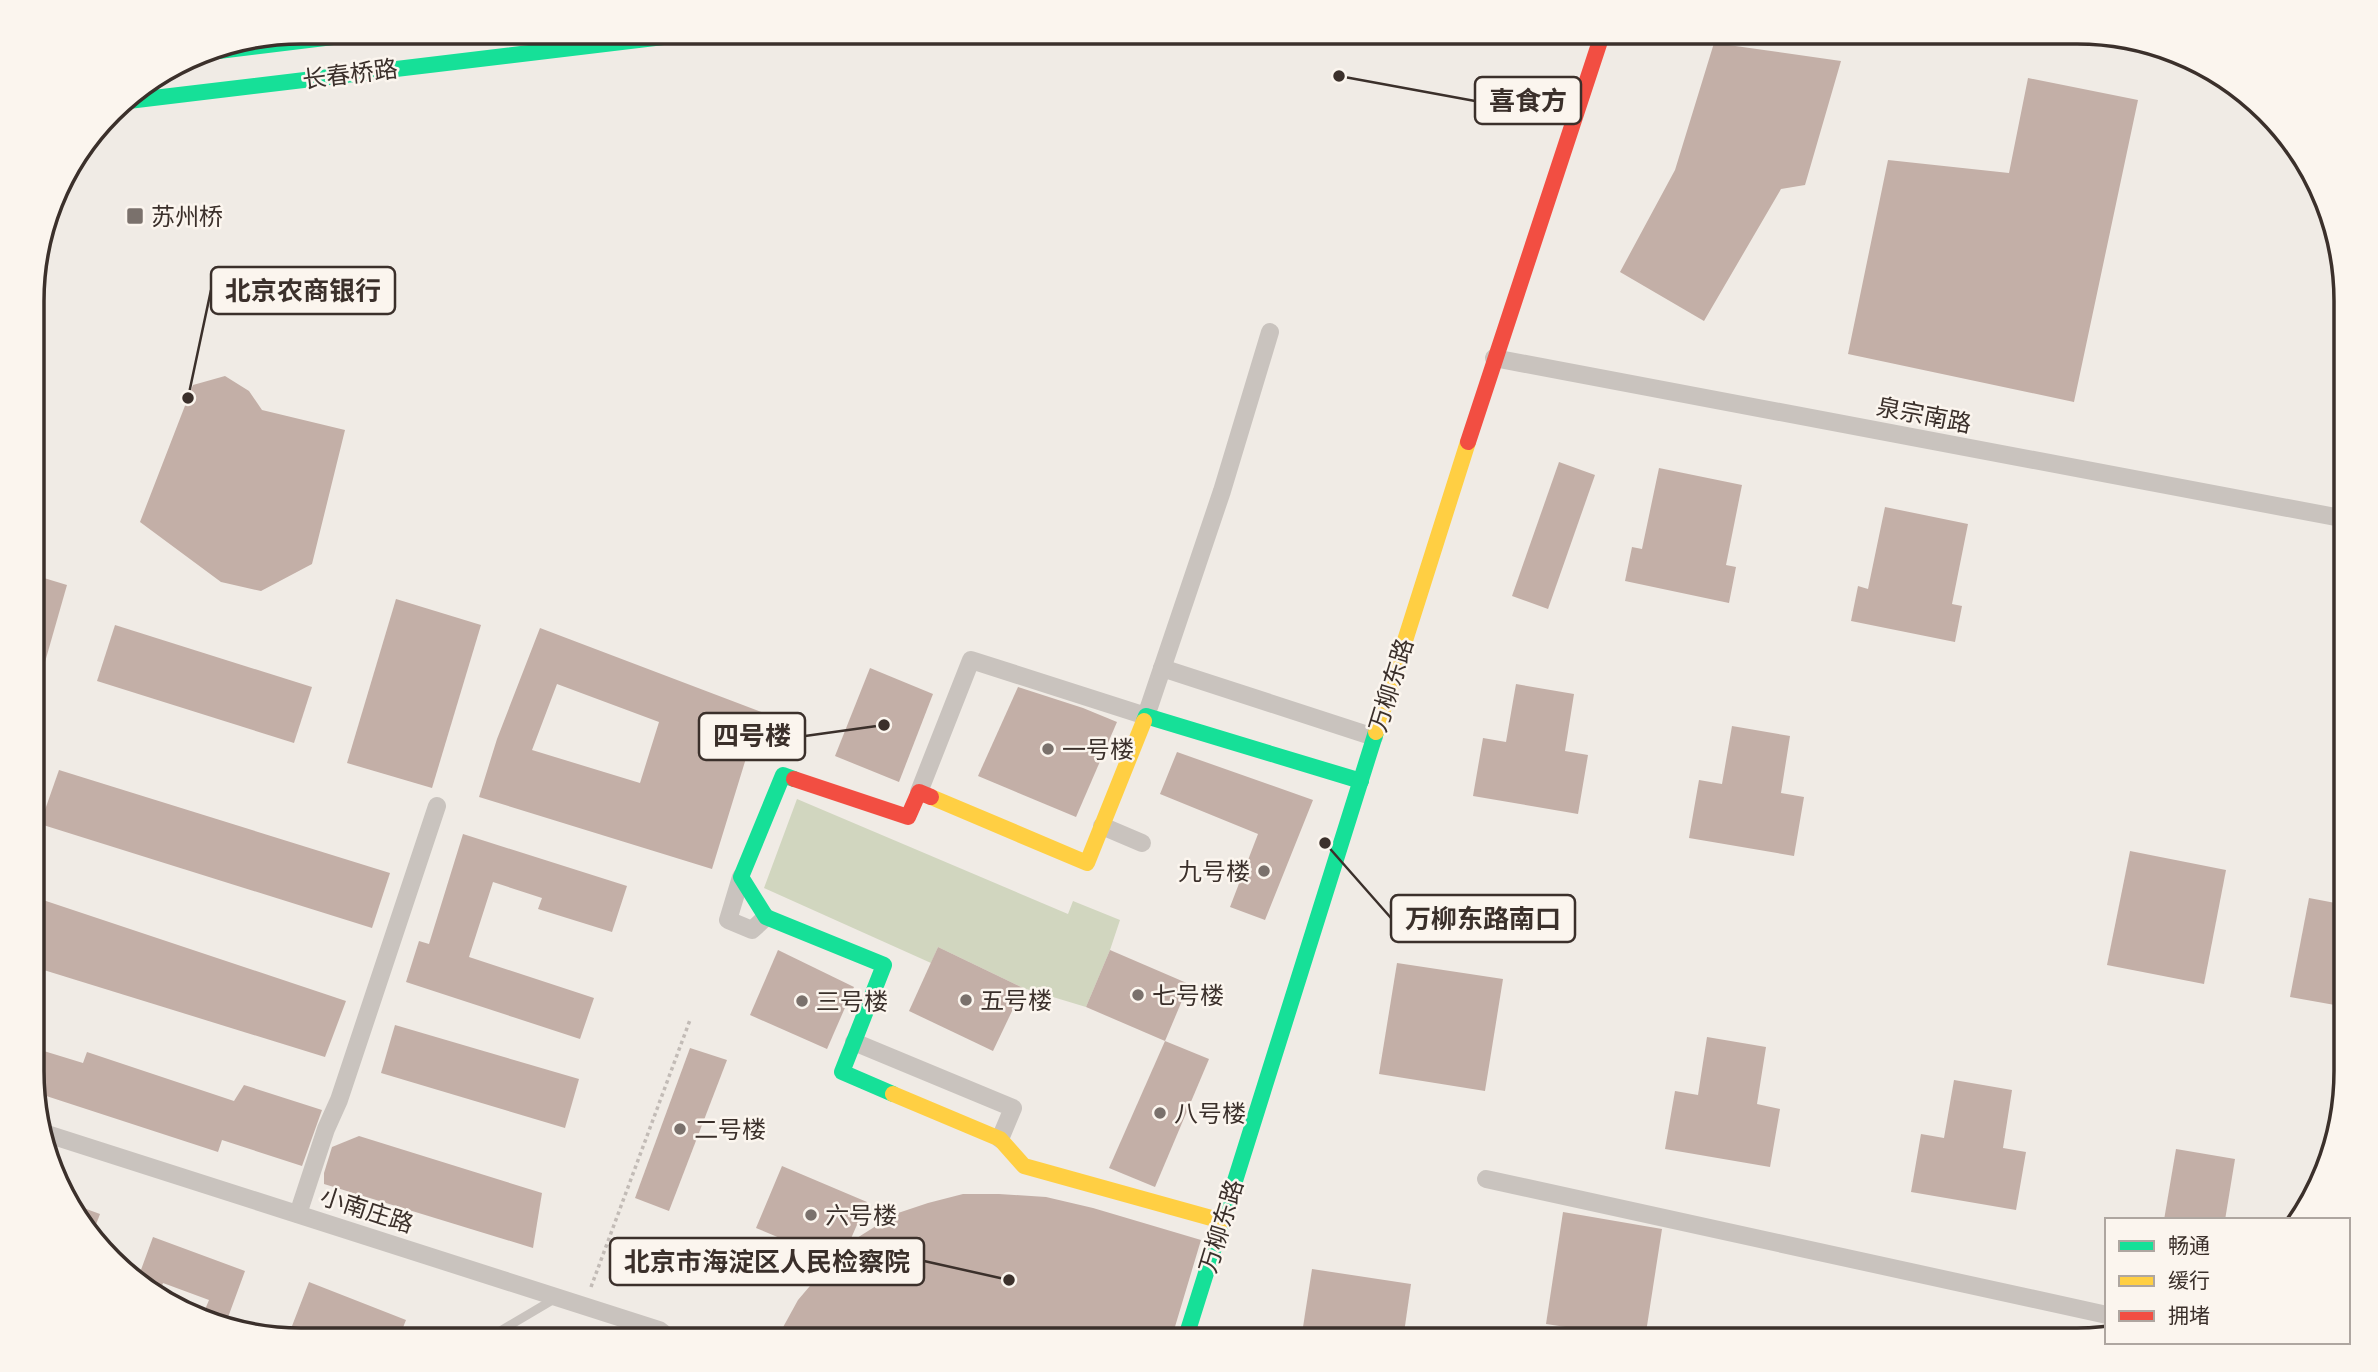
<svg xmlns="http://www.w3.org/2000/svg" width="2378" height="1372" font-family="Poppins,'Noto Sans SC',sans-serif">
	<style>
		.green { fill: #d1d6bf }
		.building { fill: #c3afa7; fill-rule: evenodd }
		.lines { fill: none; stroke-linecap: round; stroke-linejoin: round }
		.path { stroke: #c2bbb6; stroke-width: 3.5; stroke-dasharray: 3.5 3.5; stroke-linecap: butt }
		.lane { stroke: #c9c3be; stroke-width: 9 }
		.street { stroke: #c9c3be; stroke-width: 18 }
		.fast { stroke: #16e098; stroke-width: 16 }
		.slow { stroke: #ffcf43; stroke-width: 16 }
		.jam { stroke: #f24e42; stroke-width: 16 }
		.poi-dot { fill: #7a716c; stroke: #fbf5ee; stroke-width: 2.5 }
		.labels { text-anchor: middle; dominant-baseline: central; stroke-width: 5; stroke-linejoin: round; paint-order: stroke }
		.street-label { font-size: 24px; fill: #3b302b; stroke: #fbf5ee }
		.poi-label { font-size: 24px; fill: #3b302b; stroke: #fbf5ee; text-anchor: start }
		.rim { fill: none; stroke: #3b302b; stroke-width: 3.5 }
		.leader { fill: none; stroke: #3b302b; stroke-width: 2.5 }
		.callout-dot { fill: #3b302b; stroke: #fbf5ee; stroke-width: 2.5 }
		.callout { fill: #fbf5ee; stroke: #3b302b; stroke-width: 2.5 }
		.callout-label { font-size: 26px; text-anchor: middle; font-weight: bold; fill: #3b302b }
	</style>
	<rect width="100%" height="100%" fill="#f0ebe5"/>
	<!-- green -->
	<path class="green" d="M 797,799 L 1068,914 L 1073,901 L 1120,920 L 1110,950 L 1086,1007 L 1023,988 L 938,947 L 931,963 L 764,888 Z"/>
	<!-- building -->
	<g class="building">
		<path d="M 1714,43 L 1841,61 L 1805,185 L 1781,189 L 1704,321 L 1620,272 L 1675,170 Z"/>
		<path d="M 2028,78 L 2138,100 L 2074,402 L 1848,354 L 1888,160 L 2009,173 Z"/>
		<path d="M 225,376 L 249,391 L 262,410 L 345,430 L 312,564 L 261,591 L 221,582 L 140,522 L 193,385 Z"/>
		<path d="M 1559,462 L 1595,475 L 1548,609 L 1512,596 Z"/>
		<path d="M 1659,468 L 1742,485 L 1726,565 L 1736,567 L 1729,603 L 1625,581 L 1632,547 L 1642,549 Z"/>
		<path d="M 1885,507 L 1968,524 L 1952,604 L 1962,606 L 1955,642 L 1851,621 L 1858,586 L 1868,589 Z"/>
		<path d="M 34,575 L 67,585 L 39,683 L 34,682 Z"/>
		<path d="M 396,599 L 481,625 L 432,788 L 347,763 Z"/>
		<path d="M 115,625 L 312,687 L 294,743 L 97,681 Z"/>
		<path d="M 540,628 L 769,715 L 753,758 L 747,755 L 712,869 L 479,797 L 497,739 ZM 557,684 L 659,722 L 640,783 L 532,750 Z"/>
		<path d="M 870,668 L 933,694 L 899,782 L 835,756 Z"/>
		<path d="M 1516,684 L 1574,694 L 1565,751 L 1588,755 L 1578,814 L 1473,796 L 1483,738 L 1506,742 Z"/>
		<path d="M 1018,687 L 1083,708 L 1117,722 L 1076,817 L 978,776 Z"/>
		<path d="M 1732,726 L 1790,736 L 1781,793 L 1804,797 L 1794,856 L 1689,838 L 1699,780 L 1722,784 Z"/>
		<path d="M 1177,752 L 1313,800 L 1265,920 L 1230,907 L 1258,834 L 1160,794 Z"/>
		<path d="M 59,770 L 390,873 L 372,928 L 40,824 Z"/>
		<path d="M 463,834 L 627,886 L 612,932 L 538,909 L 542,898 L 493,882 L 469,957 L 594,998 L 580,1039 L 406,982 L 419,941 L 429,944 Z"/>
		<path d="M 2130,851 L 2226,870 L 2204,984 L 2107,965 Z"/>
		<path d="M 34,897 L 346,1001 L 325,1057 L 34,967 Z"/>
		<path d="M 2309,898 L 2346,905 L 2346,1007 L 2290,997 Z"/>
		<path d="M 938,947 L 1023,988 L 993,1051 L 909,1011 Z"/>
		<path d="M 778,950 L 854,987 L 827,1049 L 750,1015 Z"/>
		<path d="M 1110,950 L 1189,984 L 1165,1041 L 1086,1007 Z"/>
		<path d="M 1397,963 L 1503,979 L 1485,1091 L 1379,1074 Z"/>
		<path d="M 395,1025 L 579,1079 L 565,1128 L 381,1073 Z"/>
		<path d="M 1707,1037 L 1766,1047 L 1757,1104 L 1780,1109 L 1770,1167 L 1665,1149 L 1675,1091 L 1698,1095 Z"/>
		<path d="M 1165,1041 L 1209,1059 L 1155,1187 L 1109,1168 Z"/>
		<path d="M 34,1048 L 83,1063 L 87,1052 L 234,1101 L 244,1085 L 322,1110 L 302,1166 L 222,1140 L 218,1152 L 34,1092 Z"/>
		<path d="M 690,1048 L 727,1060 L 669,1211 L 635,1198 Z"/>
		<path d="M 1954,1080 L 2012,1090 L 2003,1148 L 2026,1152 L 2016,1210 L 1911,1192 L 1921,1134 L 1944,1138 Z"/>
		<path d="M 359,1136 L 542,1193 L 533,1248 L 324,1184 L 324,1173 L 332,1147 Z"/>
		<path d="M 2176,1149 L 2235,1159 L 2225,1220 L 2164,1220 Z"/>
		<path d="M 782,1166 L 867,1202 L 849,1243 L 895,1214 L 928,1203 L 963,1194 L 999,1194 L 1046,1197 L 1093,1208 L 1201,1240 L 1171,1340 L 776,1340 L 798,1300 L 832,1260 L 756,1228 Z"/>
		<path d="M 70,1203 L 100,1214 L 92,1235 L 77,1221 Z"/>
		<path d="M 1563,1212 L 1662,1229 L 1645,1339 L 1546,1324 Z"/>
		<path d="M 153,1237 L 245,1271 L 227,1320 L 204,1312 L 209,1300 L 163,1283 L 158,1297 L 138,1278 Z"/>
		<path d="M 1312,1269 L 1411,1284 L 1403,1340 L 1301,1340 Z"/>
		<path d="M 309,1282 L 406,1320 L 398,1340 L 336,1340 L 317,1333 L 315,1340 L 287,1339 Z"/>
	</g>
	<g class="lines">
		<!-- path -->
		<path class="path" d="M 591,1287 L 690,1020"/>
		<!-- lane -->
		<path class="lane" d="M 485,1340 L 556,1298"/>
		<!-- street -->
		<g class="street">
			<path d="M 1494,358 L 2346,519"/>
			<path d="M 1162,668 L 1374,737"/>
			<path d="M 919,792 L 971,660 L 1146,716 L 1222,491 L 1270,332"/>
			<path d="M 1102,826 L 1142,843"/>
			<path d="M 741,877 L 728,920 L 752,930 L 766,917"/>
			<path d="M 854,1042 L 1013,1108 L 1000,1139"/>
			<path d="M 44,1133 L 659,1330 L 672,1340"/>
			<path d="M 1486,1179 L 2107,1315"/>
			<path d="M 298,1214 L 326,1129 L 339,1100 L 437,806"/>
		</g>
		<!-- fast -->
		<g class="fast">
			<path d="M 194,54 L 374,32"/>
			<path d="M 120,102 L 705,32"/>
			<path d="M 1144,721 L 1146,716 L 1361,781"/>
			<path d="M 794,779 L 783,775 L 741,877 L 766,917 L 884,965 L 842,1072 L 893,1094"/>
			<path d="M 1185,1340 L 1376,732"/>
		</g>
		<!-- slow -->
		<g class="slow">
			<path d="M 34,270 L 46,225"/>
			<path d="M 1376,732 L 1468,442"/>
			<path d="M 931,797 L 1087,863 L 1144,721"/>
			<path d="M 893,1094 L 1000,1139 L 1024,1166 L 1222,1221"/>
		</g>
		<!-- jam -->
		<g class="jam">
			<path d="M 1468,442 L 1603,32"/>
			<path d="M 794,779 L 908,817 L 919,792 L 931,797"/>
		</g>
	</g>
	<!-- markers -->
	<g class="poi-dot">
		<rect x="126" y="207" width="18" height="18" rx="3.5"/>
		<circle cx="1048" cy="749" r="7"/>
		<circle cx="1264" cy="871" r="7"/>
		<circle cx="1138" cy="995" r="7"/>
		<circle cx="966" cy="1000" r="7"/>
		<circle cx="802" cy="1001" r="7"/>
		<circle cx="1160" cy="1113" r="7"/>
		<circle cx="680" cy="1129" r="7"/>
		<circle cx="811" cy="1215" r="7"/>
	</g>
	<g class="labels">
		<!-- street labels -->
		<g class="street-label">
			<text transform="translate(350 74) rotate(-7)">长春桥路</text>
			<text transform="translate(1924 415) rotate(11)">泉宗南路</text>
			<text transform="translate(1391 685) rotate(-73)">万柳东路</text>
			<text transform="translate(367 1210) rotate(18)">小南庄路</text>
			<text transform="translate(1221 1226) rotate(-73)">万柳东路</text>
		</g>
		<!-- poi labels -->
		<g class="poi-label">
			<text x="151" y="216">苏州桥</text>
			<text x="1062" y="749">一号楼</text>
			<text x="1250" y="871" text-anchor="end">九号楼</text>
			<text x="1152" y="995">七号楼</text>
			<text x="980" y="1000">五号楼</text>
			<text x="816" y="1001">三号楼</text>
			<text x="1174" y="1113">八号楼</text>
			<text x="694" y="1129">二号楼</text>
			<text x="825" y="1215">六号楼</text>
		</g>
	</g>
	<!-- crop -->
	<path d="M0 0H2378V1372H0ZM301 44H2077A257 257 0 0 1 2334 301V1071A257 257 0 0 1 2077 1328H301A257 257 0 0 1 44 1071V301A257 257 0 0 1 301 44Z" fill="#fbf5ee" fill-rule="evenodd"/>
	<path class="rim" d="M301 44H2077A257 257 0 0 1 2334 301V1071A257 257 0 0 1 2077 1328H301A257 257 0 0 1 44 1071V301A257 257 0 0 1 301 44Z"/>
	<!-- callouts -->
	<path class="leader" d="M1339 76L1475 101M188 398L211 290M884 725L805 736M1325 843L1391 918M1009 1280L924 1261"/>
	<g class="callout-dot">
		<circle cx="1339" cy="76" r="7"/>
		<circle cx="188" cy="398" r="7"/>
		<circle cx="884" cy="725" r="7"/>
		<circle cx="1325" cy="843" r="7"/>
		<circle cx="1009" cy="1280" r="7"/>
	</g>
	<g class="callout">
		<rect x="1475" y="77" width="106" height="47" rx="7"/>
		<rect x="211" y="267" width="184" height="47" rx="7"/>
		<rect x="699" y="713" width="106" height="47" rx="7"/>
		<rect x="1391" y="895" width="184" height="47" rx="7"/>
		<rect x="610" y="1238" width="314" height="47" rx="7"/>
	</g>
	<g class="callout-label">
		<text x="1528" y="110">喜食方</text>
		<text x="303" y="300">北京农商银行</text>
		<text x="752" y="745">四号楼</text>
		<text x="1483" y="928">万柳东路南口</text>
		<text x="767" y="1271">北京市海淀区人民检察院</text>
	</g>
	<!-- legend -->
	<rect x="2105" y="1218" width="245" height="126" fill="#fbf5ee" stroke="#aea6a0" stroke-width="2"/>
	<rect x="2119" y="1241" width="35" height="10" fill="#16e098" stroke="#aea6a0" stroke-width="2"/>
	<text x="2168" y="1253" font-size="21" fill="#3b302b">畅通</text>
	<rect x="2119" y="1276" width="35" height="10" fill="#ffcf43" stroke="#aea6a0" stroke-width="2"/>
	<text x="2168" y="1288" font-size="21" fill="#3b302b">缓行</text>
	<rect x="2119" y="1311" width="35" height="10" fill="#f24e42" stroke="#aea6a0" stroke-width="2"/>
	<text x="2168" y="1323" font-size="21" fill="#3b302b">拥堵</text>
</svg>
